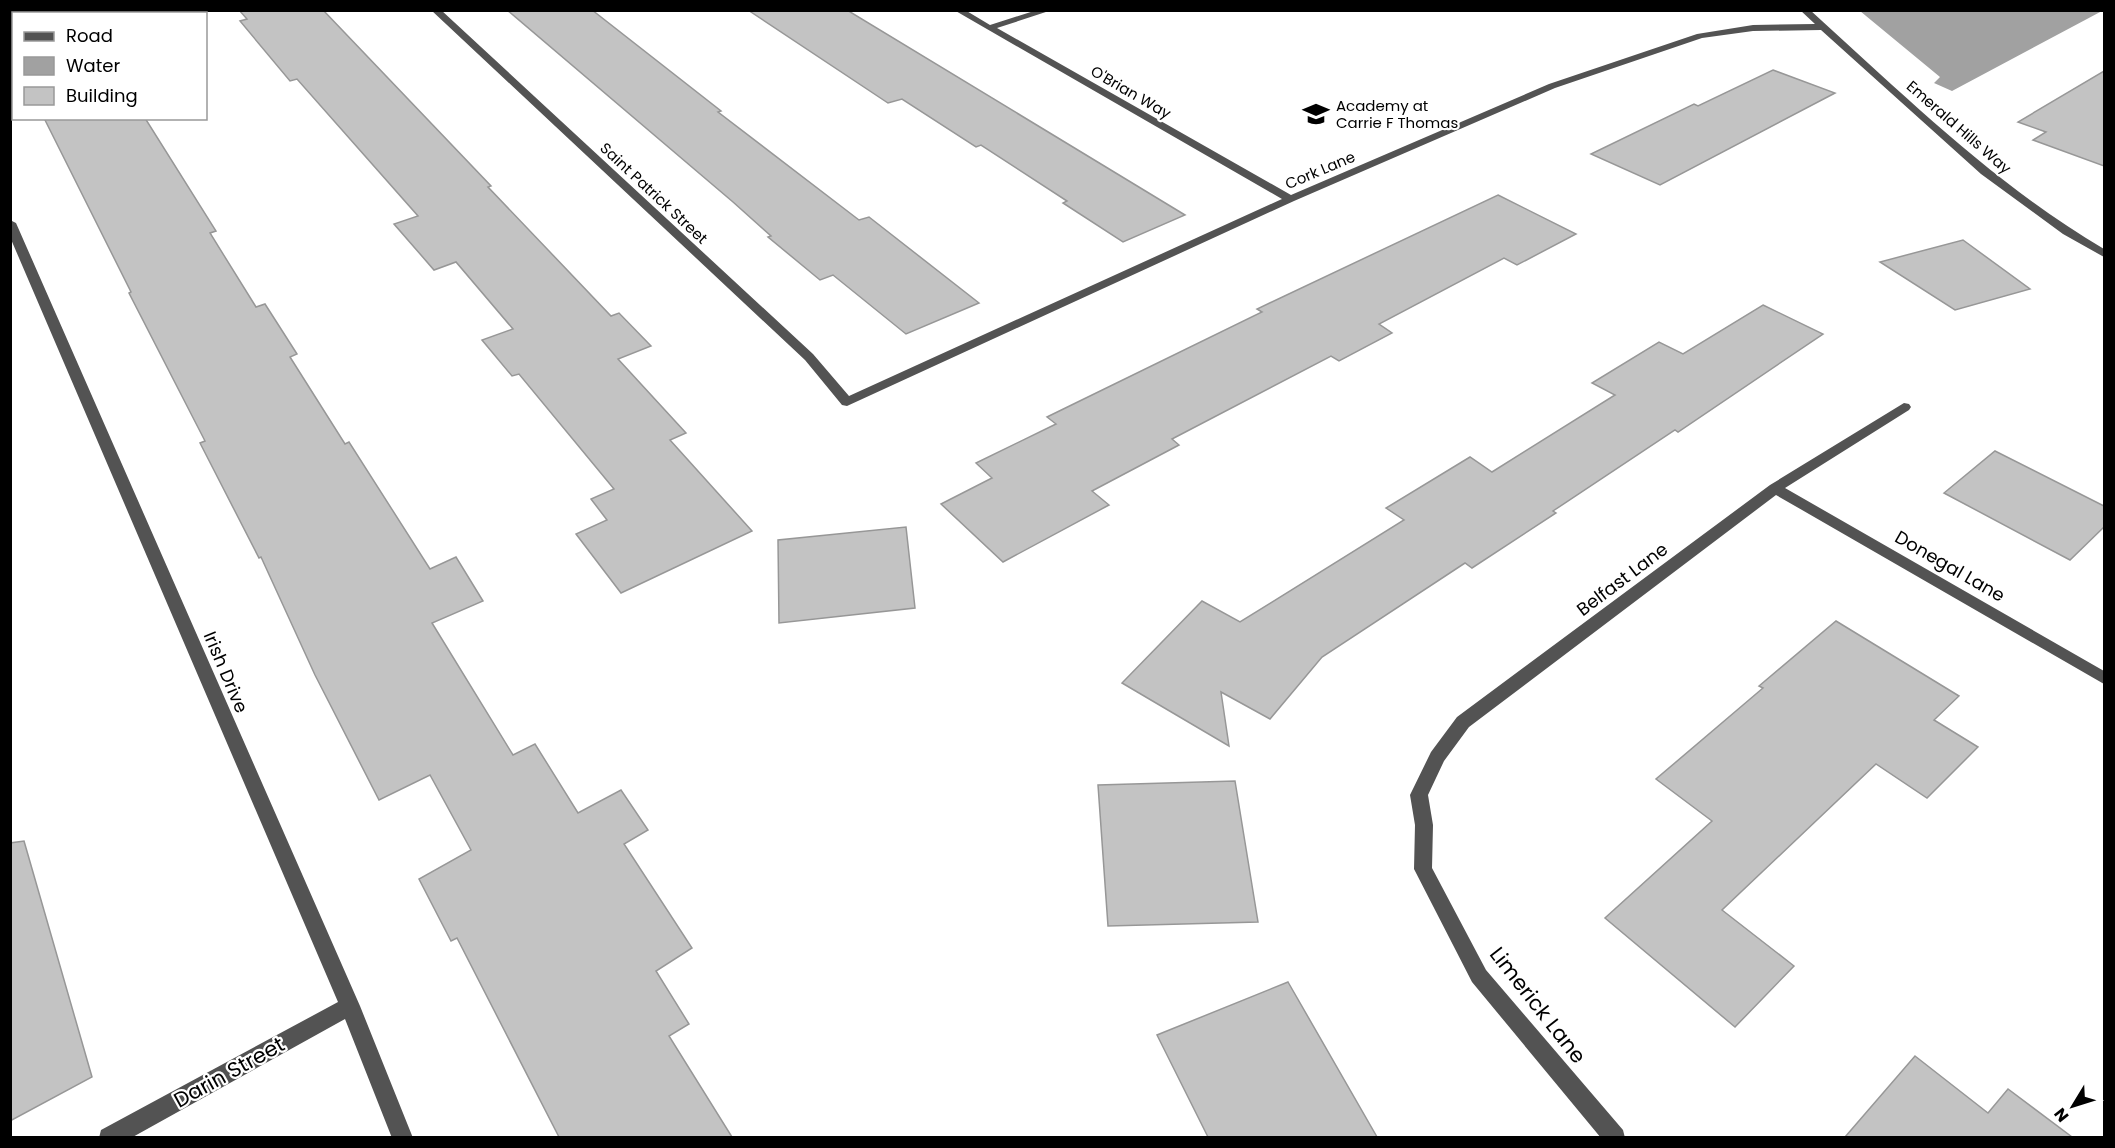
<svg xmlns="http://www.w3.org/2000/svg" width="2115" height="1148" font-family="Poppins,sans-serif">
	<style>
		.water { fill: #a1a1a1 }
		.building { fill: #c3c3c3; stroke: #979797; stroke-width: 1.5 }
		.lines { fill: none; stroke-linecap: round; stroke-linejoin: round }
		.minor { fill: #535353; fill-rule: evenodd }
		.labels { text-anchor: middle; dominant-baseline: central; stroke-width: 4.5; stroke-linejoin: round; paint-order: stroke }
		.far-street-label { font-size: 15px; fill: #000; stroke: #fff }
		.far-poi-label { font-size: 15px; fill: #000; stroke: #fff; text-anchor: start }
		.street-label { font-size: 18px; fill: #000; stroke: #fff }
		.near-street-label { font-size: 21px; fill: #000; stroke: #fff }
	</style>
	<rect width="100%" height="100%" fill="#fff"/>
	<!-- water -->
	<path class="water" d="M 1860,11 L 2102,11 L 1952,91 L 1934,83 L 1940,77 Z"/>
	<!-- building -->
	<g class="building">
		<path d="M 239,10 L 323,10 L 491,186 L 488,187 L 611,316 L 619,313 L 651,346 L 618,359 L 686,433 L 670,440 L 752,531 L 621,593 L 576,534 L 607,520 L 591,499 L 614,489 L 519,374 L 512,376 L 482,340 L 513,329 L 456,262 L 434,270 L 394,224 L 418,216 L 297,79 L 290,81 L 240,21 L 247,19 Z"/>
		<path d="M 507,10 L 592,10 L 721,111 L 718,112 L 859,220 L 869,217 L 979,303 L 906,334 L 833,275 L 820,280 L 768,237 L 771,236 L 733,202 Z"/>
		<path d="M 748,10 L 847,10 L 1185,215 L 1123,242 L 1063,203 L 1067,201 L 981,145 L 976,147 L 902,99 L 888,103 Z"/>
		<path d="M 1773,70 L 1835,93 L 1660,185 L 1591,154 L 1694,104 L 1698,106 Z"/>
		<path d="M 2104,71 L 2104,166 L 2033,140 L 2046,132 L 2018,122 Z"/>
		<path d="M 44,118 L 145,118 L 216,231 L 210,233 L 256,307 L 265,304 L 297,354 L 290,357 L 345,444 L 349,442 L 430,569 L 456,557 L 483,601 L 432,623 L 513,755 L 535,744 L 578,813 L 621,790 L 648,830 L 624,844 L 692,948 L 656,971 L 689,1024 L 669,1036 L 732,1137 L 559,1137 L 457,938 L 451,941 L 419,879 L 471,850 L 430,775 L 379,800 L 315,675 L 261,557 L 259,558 L 200,443 L 205,441 L 129,293 L 131,292 Z"/>
		<path d="M 1498,195 L 1576,234 L 1517,265 L 1504,258 L 1379,324 L 1392,333 L 1339,361 L 1331,356 L 1172,439 L 1179,445 L 1092,491 L 1109,505 L 1003,562 L 941,504 L 992,478 L 976,463 L 1056,424 L 1047,417 L 1262,312 L 1257,309 Z"/>
		<path d="M 1963,240 L 2030,289 L 1955,310 L 1880,262 Z"/>
		<path d="M 1763,305 L 1823,334 L 1678,432 L 1675,430 L 1553,511 L 1556,513 L 1472,568 L 1465,563 L 1322,657 L 1270,719 L 1221,692 L 1229,746 L 1122,683 L 1202,601 L 1240,622 L 1404,520 L 1386,508 L 1470,457 L 1492,472 L 1615,395 L 1592,383 L 1659,342 L 1683,354 Z"/>
		<path d="M 1995,451 L 2104,506 L 2104,527 L 2070,560 L 1944,493 Z"/>
		<path d="M 906,527 L 915,608 L 779,623 L 778,540 Z"/>
		<path d="M 1836,621 L 1959,696 L 1934,720 L 1978,747 L 1927,798 L 1876,764 L 1722,910 L 1794,966 L 1735,1027 L 1605,918 L 1712,821 L 1656,779 L 1763,688 L 1759,686 Z"/>
		<path d="M 1235,781 L 1258,922 L 1108,926 L 1098,785 Z"/>
		<path d="M 24,841 L 92,1077 L 10,1121 L 10,843 Z"/>
		<path d="M 1288,982 L 1377,1137 L 1208,1137 L 1157,1035 Z"/>
		<path d="M 1915,1056 L 1988,1113 L 2008,1089 L 2072,1137 L 1845,1137 Z"/>
	</g>
	<g class="lines">
		<!-- minor -->
		<g class="minor">
			<path d="M 431,10 L 441,10 L 813,354 L 849,396 L 1282,199 L 954,10 L 965,10 L 990,25 L 1037,10 L 1052,10 L 997,28 L 1291,195 L 1549,84 L 1697,34 L 1753,25 L 1815,24 L 1800,10 L 1810,10 C 1904,95 1995,185 2104,249 L 2104,257 L 2063,234 L 1981,174 L 1821,30 L 1753,31 L 1702,38 L 1555,88 L 1294,201 L 847,406 L 842,405 L 805,360 Z"/>
			<path d="M 10,220 L 16,223 L 360,1006 L 413,1138 L 392,1138 L 345,1019 L 131,1138 L 99,1138 L 101,1130 L 338,1002 L 10,237 Z"/>
			<path d="M 1904,403 L 1909,404 L 1911,407 L 1909,410 L 1785,488 L 2104,671 L 2104,684 L 1776,495 L 1469,727 L 1444,761 L 1428,795 L 1433,825 L 1432,868 L 1486,970 L 1623,1130 L 1625,1138 L 1601,1138 L 1472,982 L 1414,869 L 1415,825 L 1410,795 L 1431,752 L 1457,717 L 1770,485 Z"/>
		</g>
	</g>
	<!-- icons -->
	<defs>
		<g id="school-bare" transform="scale(2.07)"><path d="M0-5L7-2L0 1L-7-2ZM-4 1L0 2.5L4 1V4Q0 6-4 4Z" fill="#000" stroke="#fff" stroke-width="2.5" paint-order="stroke"/></g>
	</defs>
	<g fill-rule="evenodd">
		<use href="#school-bare" x="1316" y="114"/>
	</g>
	<g class="labels">
		<!-- far-street labels -->
		<g class="far-street-label">
			<text transform="translate(1131 92) rotate(30)">O'Brian Way</text>
			<text transform="translate(1959 127) rotate(41)">Emerald Hills Way</text>
			<text transform="translate(1320 170) rotate(-23)">Cork Lane</text>
			<text transform="translate(654 193) rotate(43)">Saint Patrick Street</text>
		</g>
		<!-- far-poi labels -->
		<g class="far-poi-label">
			<text x="1336" y="105">Academy at<tspan x="1336" dy="17">Carrie F Thomas</tspan></text>
		</g>
		<!-- street labels -->
		<g class="street-label">
			<text transform="translate(1950 566) rotate(30)">Donegal Lane</text>
			<text transform="translate(1622 579) rotate(-37)">Belfast Lane</text>
			<text transform="translate(226 672) rotate(67)">Irish Drive</text>
		</g>
		<!-- near-street labels -->
		<g class="near-street-label">
			<text transform="translate(1538 1005) rotate(52)">Limerick Lane</text>
			<text transform="translate(229 1072) rotate(-29)">Darin Street</text>
		</g>
	</g>
	<!-- border -->
	<rect width="2115" height="1148" fill="none" stroke="#000000" stroke-width="24"/>
	<!-- legend -->
	<rect x="12" y="12" width="195" height="108" fill="#ffffff" stroke="#999999" stroke-width="1.5"/>
	<rect x="24" y="32" width="30" height="9" fill="#535353" stroke="#999999" stroke-width="1.5"/>
	<text x="66" y="42" font-size="18" fill="#000000">Road</text>
	<rect x="24" y="57" width="30" height="18" fill="#a1a1a1" stroke="#999999" stroke-width="1.5"/>
	<text x="66" y="72" font-size="18" fill="#000000">Water</text>
	<rect x="24" y="87" width="30" height="18" fill="#c3c3c3" stroke="#999999" stroke-width="1.5"/>
	<text x="66" y="102" font-size="18" fill="#000000">Building</text>
	<!-- north arrow -->
	<g transform="translate(2073 1106) rotate(232)" stroke="#ffffff" stroke-width="4.5" paint-order="stroke">
	<path d="M0-4.5L10 22L0 15L-10 22Z" fill="#000000"/>
	<text y="-9" font-size="16" font-weight="bold" text-anchor="middle" fill="#000000">N</text>
	</g>
</svg>
